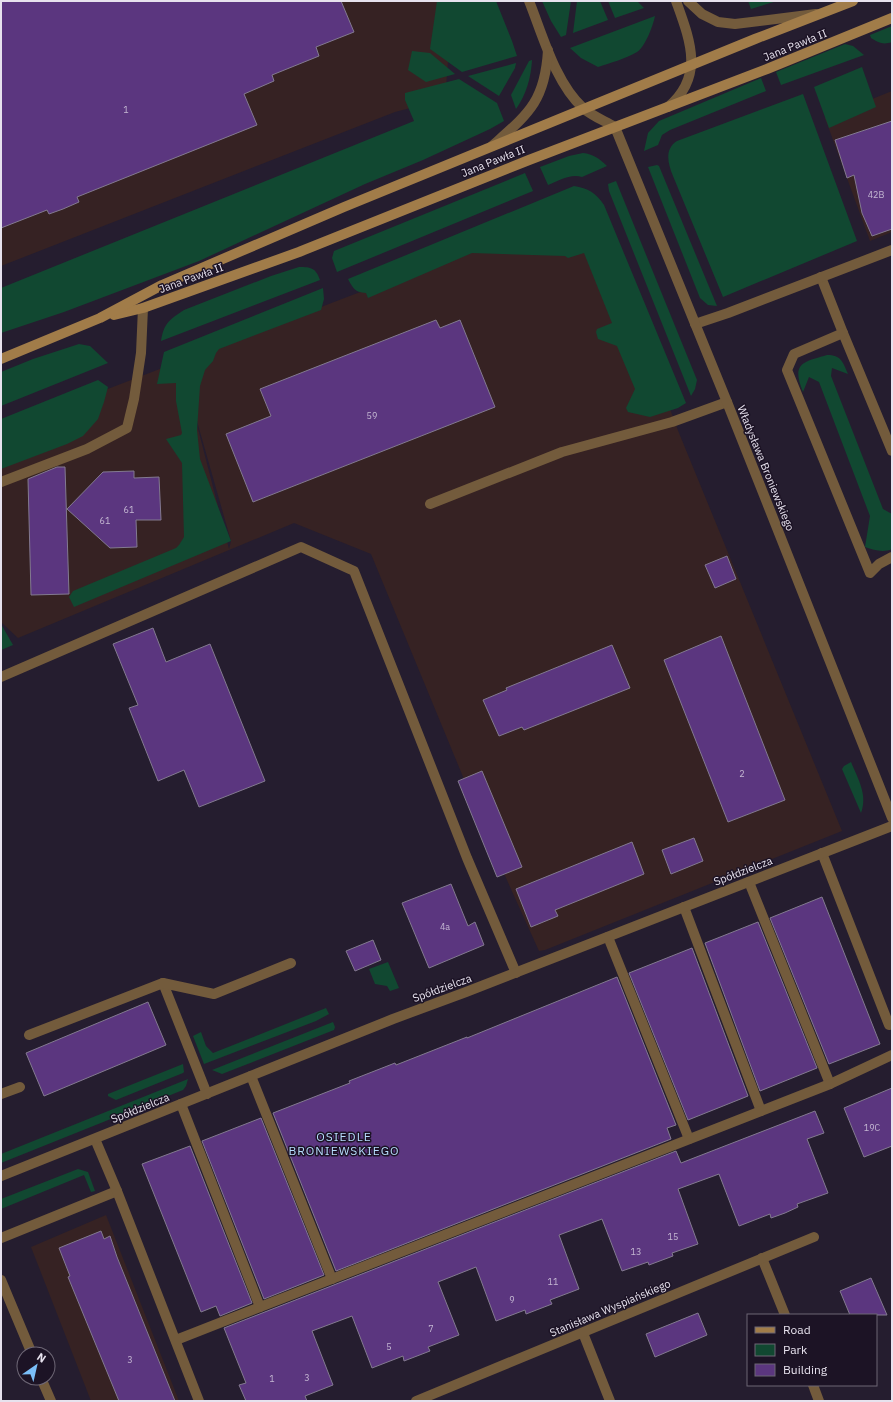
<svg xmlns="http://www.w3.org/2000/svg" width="893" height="1402" font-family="'IBM Plex Sans',sans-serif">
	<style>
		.commercial { fill: #362223; fill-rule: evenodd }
		.green { fill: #114831 }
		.building { fill: #5b367f; stroke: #837a90 }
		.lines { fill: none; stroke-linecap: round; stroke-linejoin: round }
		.service { stroke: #735b3c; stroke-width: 10 }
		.minor { stroke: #735b3c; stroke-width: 10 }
		.tertiary { stroke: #735b3c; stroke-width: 10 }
		.secondary { stroke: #a17c49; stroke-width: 10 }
		.labels { text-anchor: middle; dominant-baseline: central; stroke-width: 3; stroke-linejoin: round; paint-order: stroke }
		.number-label { font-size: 9px; fill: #c4b7d2 }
		.street-label { font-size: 11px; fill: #e7e2ee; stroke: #1c1325 }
		.neighbourhood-label { font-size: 12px; letter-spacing: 1px; fill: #b8ddfe; stroke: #1c1325 }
	</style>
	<rect width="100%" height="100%" fill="#251d2f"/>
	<!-- commercial -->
	<g class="commercial">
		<path d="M 1,1 L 453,1 L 445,99 L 395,112 L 1,266 Z"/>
		<path d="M 892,91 L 892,232 L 870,241 L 825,118 Z"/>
		<path d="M 592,203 L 679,433 L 842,831 L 545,950 L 539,951 L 492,847 L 371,554 L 294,523 L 18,638 L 1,622 L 1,430 ZM 187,386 L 231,541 L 229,549 Z"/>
		<path d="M 106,1215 L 179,1401 L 91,1401 L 31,1247 Z"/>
	</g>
	<!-- green -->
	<g class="green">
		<path d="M 437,1 L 496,1 L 512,41 L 517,56 L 462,72 L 430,49 Z"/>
		<path d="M 542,1 L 571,1 L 566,35 L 561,37 L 551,21 Z"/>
		<path d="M 577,1 L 600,1 L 608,20 L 573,33 Z"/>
		<path d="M 608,1 L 637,1 L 644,8 L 615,18 Z"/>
		<path d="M 748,1 L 777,1 L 751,9 Z"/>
		<path d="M 655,16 C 653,26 645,47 637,52 C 625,59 610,63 598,67 L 581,58 L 570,48 Z"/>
		<path d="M 892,26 L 892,42 C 883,45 879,43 871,38 L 870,35 Z"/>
		<path d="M 845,44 L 853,46 L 864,55 L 781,85 L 776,72 Z"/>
		<path d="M 412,51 L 430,53 L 455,74 L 426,82 L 408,70 Z"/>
		<path d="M 532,60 C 531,78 526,95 516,109 L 511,95 L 529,61 Z"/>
		<path d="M 516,63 L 515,68 L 499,96 L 468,76 Z"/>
		<path d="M 862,67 L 876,107 L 829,128 L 814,87 Z"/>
		<path d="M 761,78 L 766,91 L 670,130 L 662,135 L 658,145 L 644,151 L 648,133 L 659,121 Z"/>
		<path d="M 459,79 L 497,103 L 504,121 L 490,129 L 423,160 L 365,184 L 199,261 L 64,312 L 1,333 L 1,288 L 414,121 L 405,100 L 405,93 Z"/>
		<path d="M 803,94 L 857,241 L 723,297 L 673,176 C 668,164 664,149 677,141 Z"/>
		<path d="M 583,153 C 593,154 600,159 607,166 L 582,177 C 571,173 558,181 548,185 L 540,167 L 569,156 Z"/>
		<path d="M 657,165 L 659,166 L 717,306 L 708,305 L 700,298 L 648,167 Z"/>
		<path d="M 525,173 L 533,191 L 337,272 L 332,258 L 334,251 Z"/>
		<path d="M 616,181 L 697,380 L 695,389 L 691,396 L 609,191 L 608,184 Z"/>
		<path d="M 574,186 C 588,188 596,193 604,205 L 686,403 L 678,408 L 650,417 L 628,412 L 626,408 L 635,389 L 617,346 L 598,339 L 596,332 L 597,329 L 612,323 L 584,253 L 568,258 L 565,256 L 472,253 L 368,298 L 366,293 C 354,292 353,288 348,279 Z"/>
		<path d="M 299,267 C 311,267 316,268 320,280 L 161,341 C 164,323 169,320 184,310 L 271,276 Z"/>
		<path d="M 323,288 L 324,299 L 321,310 L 219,349 L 216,353 L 213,361 L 205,370 L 200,386 L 197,430 L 200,459 L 231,541 L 74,607 L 69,597 L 73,591 L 176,548 L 179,545 L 184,537 L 182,463 L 166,439 L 181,435 L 182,433 L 176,401 L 176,383 L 157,384 L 164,352 Z"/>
		<path d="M 79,344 L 90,346 L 108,363 L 1,406 L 1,372 L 33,359 Z"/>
		<path d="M 827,355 C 841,355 843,362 848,374 L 832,368 L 831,376 L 883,509 L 892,514 L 892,549 C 883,553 874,550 865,547 L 870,516 L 819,382 L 809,377 L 803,392 C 791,363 803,362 827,355 Z"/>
		<path d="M 98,380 L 108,387 L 104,402 L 98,419 L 83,436 L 67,444 L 1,469 L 1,419 Z"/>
		<path d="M 1,624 L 13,645 L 1,650 Z"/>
		<path d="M 851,762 C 858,779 868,795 861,813 L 842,769 L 844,766 Z"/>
		<path d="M 388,962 L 399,988 L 390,991 L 387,986 L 375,984 L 369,969 Z"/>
		<path d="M 326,1008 L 329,1014 L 316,1021 L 204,1064 L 193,1036 L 201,1032 L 206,1046 L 213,1053 Z"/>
		<path d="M 333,1022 L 335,1027 L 334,1030 L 222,1074 L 212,1070 Z"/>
		<path d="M 183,1064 L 184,1072 L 183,1073 L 116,1100 L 108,1096 L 108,1094 Z"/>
		<path d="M 188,1079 L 186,1086 L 183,1090 L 1,1163 L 1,1154 Z"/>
		<path d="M 78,1169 L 88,1172 L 95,1191 L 91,1192 L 84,1175 L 1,1209 L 1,1199 Z"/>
	</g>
	<!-- building -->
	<g class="building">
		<path d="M 1,1 L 341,1 L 354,32 L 316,47 L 319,56 L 272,75 L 274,81 L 244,94 L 257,125 L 77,197 L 79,202 L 63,209 L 49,214 L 47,210 L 1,228 Z"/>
		<path d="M 892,121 L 892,229 L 872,236 L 862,213 L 854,175 L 847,178 L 835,140 Z"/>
		<path d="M 436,320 L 440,328 L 460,320 L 495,407 L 253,502 L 226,434 L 271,416 L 260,389 Z"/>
		<path d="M 57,467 L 65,467 L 69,594 L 31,595 L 28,479 Z"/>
		<path d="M 134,471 L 134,478 L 159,477 L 161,520 L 136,520 L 137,547 L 110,548 L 67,509 L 103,472 Z"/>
		<path d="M 727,556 L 736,579 L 715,588 L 705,565 Z"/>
		<path d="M 153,628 L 166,662 L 210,644 L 265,781 L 199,807 L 184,770 L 158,781 L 129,708 L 138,705 L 113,644 Z"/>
		<path d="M 721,636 L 785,800 L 728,822 L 664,660 Z"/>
		<path d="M 612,645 L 630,688 L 524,730 L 522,727 L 499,736 L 483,700 L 507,690 L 506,688 Z"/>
		<path d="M 482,771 L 522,867 L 497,877 L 458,781 Z"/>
		<path d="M 694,838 L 703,861 L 671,874 L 662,850 Z"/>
		<path d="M 632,842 L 644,874 L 555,910 L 558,916 L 531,927 L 516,889 Z"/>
		<path d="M 451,884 L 468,926 L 475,922 L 484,945 L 429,968 L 402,903 Z"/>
		<path d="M 822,897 L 880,1044 L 829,1064 L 770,918 Z"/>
		<path d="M 758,922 L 817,1068 L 760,1091 L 705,943 Z"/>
		<path d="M 373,940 L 381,960 L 355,971 L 346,951 Z"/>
		<path d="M 692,948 L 748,1096 L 688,1120 L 629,973 Z"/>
		<path d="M 617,977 L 676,1125 L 667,1128 L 671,1139 L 336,1271 L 273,1113 L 350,1083 L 349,1081 L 395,1063 L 396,1065 L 467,1037 L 467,1038 Z"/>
		<path d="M 148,1002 L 166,1045 L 44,1096 L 26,1053 Z"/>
		<path d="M 892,1088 L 892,1146 L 864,1157 L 844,1108 Z"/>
		<path d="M 815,1111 L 824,1133 L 807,1139 L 828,1193 L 797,1204 L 798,1207 L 785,1213 L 771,1218 L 770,1214 L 739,1226 L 719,1174 L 678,1189 L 698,1244 L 672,1253 L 673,1256 L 649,1265 L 648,1262 L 622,1271 L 602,1219 L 559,1235 L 579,1289 L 550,1300 L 552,1304 L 526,1314 L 525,1310 L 496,1321 L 476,1267 L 438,1282 L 459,1335 L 428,1347 L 430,1351 L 404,1361 L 403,1356 L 372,1368 L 352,1316 L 312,1331 L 333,1385 L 305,1396 L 307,1401 L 246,1401 L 239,1385 L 246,1383 L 224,1328 L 676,1151 L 681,1163 Z"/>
		<path d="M 261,1118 L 324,1275 L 264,1299 L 202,1141 Z"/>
		<path d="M 190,1146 L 252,1303 L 220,1316 L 216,1306 L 201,1312 L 142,1164 Z"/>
		<path d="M 101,1231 L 104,1239 L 110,1236 L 117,1257 L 175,1401 L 119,1401 L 68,1277 L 70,1276 L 59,1248 Z"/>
		<path d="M 871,1278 L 887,1315 L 850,1315 L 840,1291 Z"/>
		<path d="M 698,1313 L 707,1335 L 655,1357 L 646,1334 Z"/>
	</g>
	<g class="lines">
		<!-- service -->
		<g class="service">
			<path d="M 821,277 L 843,333 L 892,451"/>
			<path d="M 695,324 L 728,313 L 892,250"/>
			<path d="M 843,333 L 794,354 L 787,370 L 870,573 L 879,564 L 892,557"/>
			<path d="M 1,482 L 87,449 L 127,428 L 134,399 L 141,353 L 143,308"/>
			<path d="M 430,504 L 562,452 L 672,422 L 727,402"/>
			<path d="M 1,677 L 301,547 L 354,571 L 467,858 L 516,973"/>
			<path d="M 822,853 L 889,1025"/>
			<path d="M 749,882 L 830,1084"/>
			<path d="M 684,907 L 761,1111"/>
			<path d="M 608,937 L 689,1139"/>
			<path d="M 163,983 L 207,1094"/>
			<path d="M 29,1035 L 163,983 L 214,994 L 291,963"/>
			<path d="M 251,1076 L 332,1279"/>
			<path d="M 1,1094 L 20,1087"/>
			<path d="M 181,1104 L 260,1307"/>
			<path d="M 1,1238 L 117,1191"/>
			<path d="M 176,1340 L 830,1084 L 892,1055"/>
		</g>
		<!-- minor -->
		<g class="minor">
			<path d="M 615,127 L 727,402 L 892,818"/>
			<path d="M 95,1139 L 117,1191 L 199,1401"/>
			<path d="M 1,1176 L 393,1019 L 466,992 L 892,826"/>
			<path d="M 762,1258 L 785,1315"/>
			<path d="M 1,1280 L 32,1354"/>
			<path d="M 583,1333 L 610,1401"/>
			<path d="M 41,1378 L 51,1401"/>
			<path d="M 813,1385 L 819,1401"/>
			<path d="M 416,1401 L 814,1237"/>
		</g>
		<!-- tertiary -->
		<g class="tertiary">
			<path d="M 529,1 C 543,36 555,82 583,108 C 592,116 605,121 615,127"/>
			<path d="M 688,1 L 702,14 L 718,22 L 735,24 L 816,14"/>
			<path d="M 668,107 C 705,76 690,40 676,1"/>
			<path d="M 492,146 C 528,114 545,102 548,50"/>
		</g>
		<!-- secondary -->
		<g class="secondary">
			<path d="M 114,315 L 143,308 L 299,252 L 529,160 L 767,69 L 892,18"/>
			<path d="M 1,359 L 100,318 L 162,285 L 344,207 L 755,39 L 853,1"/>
		</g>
	</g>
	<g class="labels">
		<!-- number labels -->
		<g class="number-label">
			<text x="126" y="109">1</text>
			<text x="876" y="194">42B</text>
			<text x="372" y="415">59</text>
			<text x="129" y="509">61</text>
			<text x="105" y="520">61</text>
			<text x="742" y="773">2</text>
			<text x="445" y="926">4a</text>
			<text x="872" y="1127">19C</text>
			<text x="673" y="1236">15</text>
			<text x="636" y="1251">13</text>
			<text x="553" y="1281">11</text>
			<text x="512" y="1299">9</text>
			<text x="431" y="1328">7</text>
			<text x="389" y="1346">5</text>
			<text x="130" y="1359">3</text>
			<text x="307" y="1377">3</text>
			<text x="272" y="1378">1</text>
		</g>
		<!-- street labels -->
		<g class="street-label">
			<text transform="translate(795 45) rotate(-22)">Jana Pawła II</text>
			<text transform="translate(493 161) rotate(-22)">Jana Pawła II</text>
			<text transform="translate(191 278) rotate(-20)">Jana Pawła II</text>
			<text transform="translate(766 468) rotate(68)">Władysława Broniewskiego</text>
			<text transform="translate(743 871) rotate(-21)">Spółdzielcza</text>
			<text transform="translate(442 988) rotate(-20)">Spółdzielcza</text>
			<text transform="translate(140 1108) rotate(-22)">Spółdzielcza</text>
			<text transform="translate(610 1308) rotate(-23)">Stanisława Wyspiańskiego</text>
		</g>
		<!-- neighbourhood labels -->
		<g class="neighbourhood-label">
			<text x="344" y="1136">OSIEDLE<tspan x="344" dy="14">BRONIEWSKIEGO</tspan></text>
		</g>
	</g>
	<!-- border -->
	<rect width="893" height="1402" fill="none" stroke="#e7e2ee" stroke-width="4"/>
	<!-- legend -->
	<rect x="747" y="1314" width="130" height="72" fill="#1c1325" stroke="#6d6675"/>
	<rect x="755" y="1327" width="20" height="6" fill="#a17c49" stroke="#6d6675"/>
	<text x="783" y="1334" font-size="12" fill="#e7e2ee">Road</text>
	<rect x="755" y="1344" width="20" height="12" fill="#114831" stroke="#6d6675"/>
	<text x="783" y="1354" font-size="12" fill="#e7e2ee">Park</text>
	<rect x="755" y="1364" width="20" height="12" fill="#5b367f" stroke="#6d6675"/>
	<text x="783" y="1374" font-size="12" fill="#e7e2ee">Building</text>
	<!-- north arrow -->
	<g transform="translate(36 1366) rotate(34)"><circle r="19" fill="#1c1325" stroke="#6d6675"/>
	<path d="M0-3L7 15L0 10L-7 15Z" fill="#7abef8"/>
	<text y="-6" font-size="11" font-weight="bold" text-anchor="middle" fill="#e7e2ee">N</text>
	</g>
</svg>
